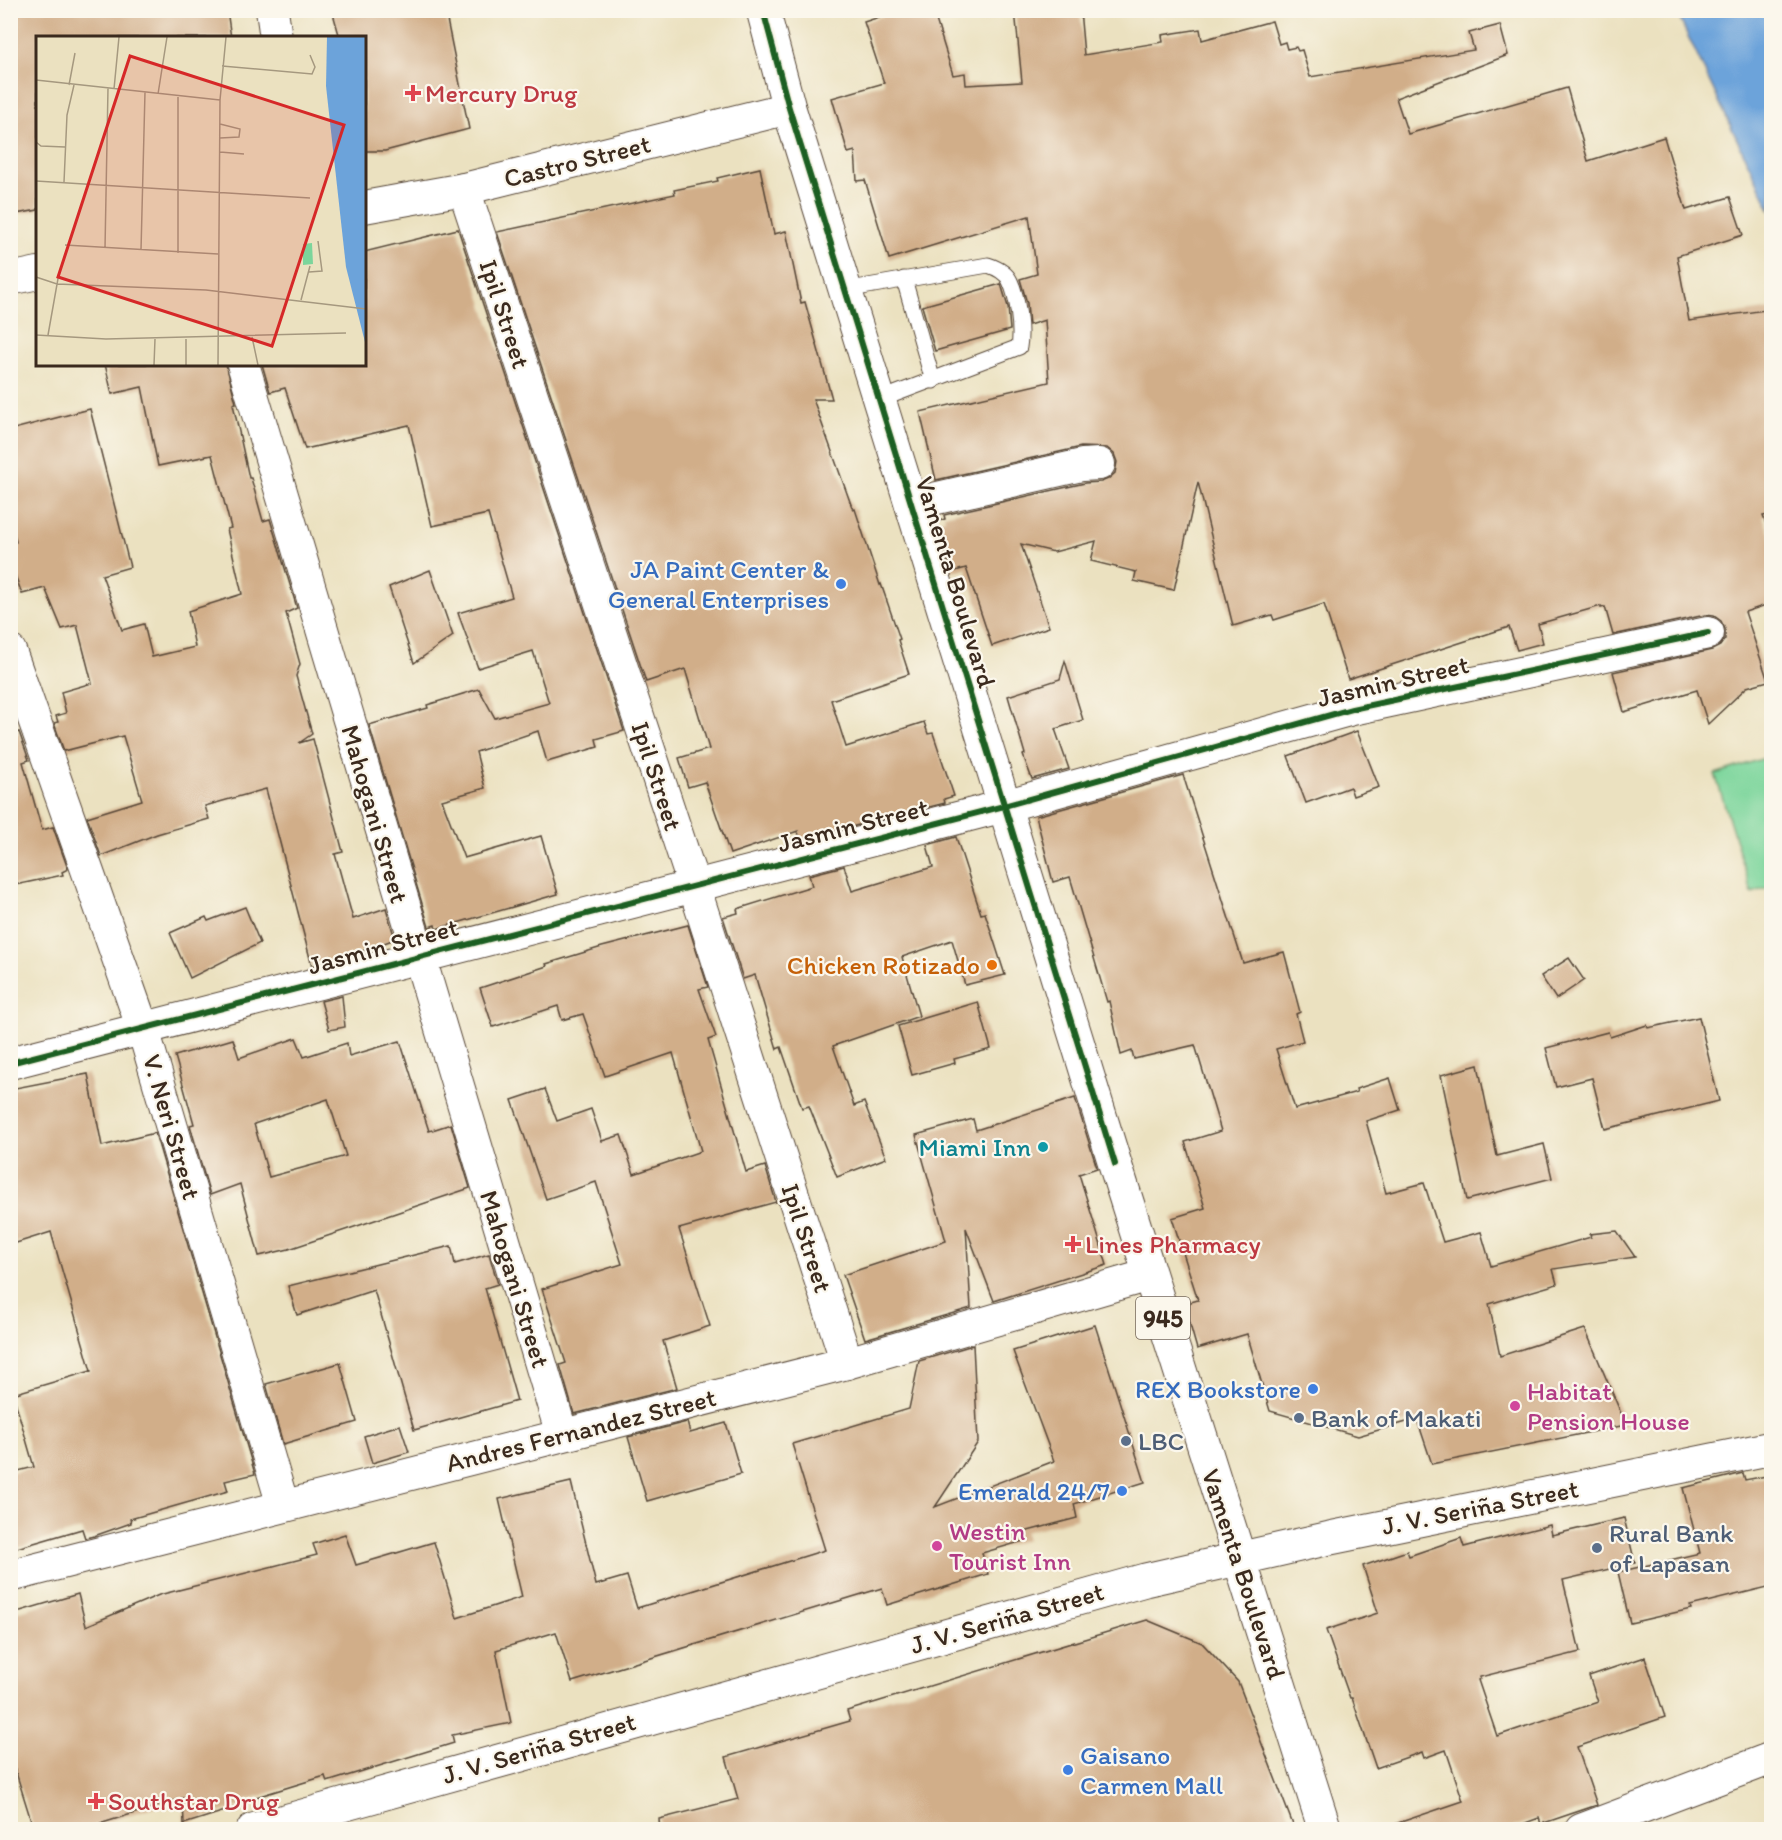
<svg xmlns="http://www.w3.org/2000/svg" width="1782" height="1840" font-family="Itim,sans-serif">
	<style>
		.green { fill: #7cd59b; stroke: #5c805c; stroke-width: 1.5 }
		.water { fill: #6ca3da; stroke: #54667c; stroke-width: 1.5 }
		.building { fill: #d1ae89; fill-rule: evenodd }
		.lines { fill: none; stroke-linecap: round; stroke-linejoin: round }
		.lane-casing { stroke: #554536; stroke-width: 17 }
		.street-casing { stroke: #554536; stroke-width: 34 }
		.secondary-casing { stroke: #554536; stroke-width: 35 }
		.primary-casing { stroke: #554536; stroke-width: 35 }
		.lane { stroke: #fff; stroke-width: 15 }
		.street { stroke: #fff; stroke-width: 32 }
		.secondary { stroke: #fff; stroke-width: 33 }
		.primary { stroke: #fff; stroke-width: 33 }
		.cycleway-casing { stroke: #fbf7ec; stroke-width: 10 }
		.cycleway { stroke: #1b5e20; stroke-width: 6 }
		.health-dot { fill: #e0444e; stroke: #fbf7ec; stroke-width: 2 }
		.shop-dot { fill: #3f7fe0; stroke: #fbf7ec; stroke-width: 2 }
		.food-dot { fill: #e8710a; stroke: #fbf7ec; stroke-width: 2 }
		.culture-dot { fill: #0f9aa8; stroke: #fbf7ec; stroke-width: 2 }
		.hotel-dot { fill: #d1479c; stroke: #fbf7ec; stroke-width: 2 }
		.service-dot { fill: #5c6f8a; stroke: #fbf7ec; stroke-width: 2 }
		.labels { text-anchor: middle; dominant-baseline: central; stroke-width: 4.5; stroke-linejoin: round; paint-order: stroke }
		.shield { fill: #fbf7ec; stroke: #75685c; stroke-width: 1.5 }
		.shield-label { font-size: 24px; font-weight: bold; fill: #3b2a1e }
		.health-label { font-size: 26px; fill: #be3a42; stroke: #fbf7ec; text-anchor: start }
		.street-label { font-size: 26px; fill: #3b2a1e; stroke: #fbf7ec }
		.shop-label { font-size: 26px; fill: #366cbe; stroke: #fbf7ec; text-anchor: end }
		.food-label { font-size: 26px; fill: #c56008; stroke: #fbf7ec; text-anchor: end }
		.culture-label { font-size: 26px; fill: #0d838f; stroke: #fbf7ec; text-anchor: end }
		.hotel-label { font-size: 26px; fill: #b23c85; stroke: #fbf7ec; text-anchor: start }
		.service-label { font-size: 26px; fill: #4e5e75; stroke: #fbf7ec; text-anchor: start }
		.inset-road { fill: none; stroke: #a5987f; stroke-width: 1.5 }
		.view { fill: #d62828; fill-opacity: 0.15; stroke: #d62828; stroke-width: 3 }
		.inset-edge { fill: none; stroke: #3b2a1e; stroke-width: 3 }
	</style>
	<rect width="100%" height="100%" fill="#fbf7ec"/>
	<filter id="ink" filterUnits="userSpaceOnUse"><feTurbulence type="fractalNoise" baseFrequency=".0167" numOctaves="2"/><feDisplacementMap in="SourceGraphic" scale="12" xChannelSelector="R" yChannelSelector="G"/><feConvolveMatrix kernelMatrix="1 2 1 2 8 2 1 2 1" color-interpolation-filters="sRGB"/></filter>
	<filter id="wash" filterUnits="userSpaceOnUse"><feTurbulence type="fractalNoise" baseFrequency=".008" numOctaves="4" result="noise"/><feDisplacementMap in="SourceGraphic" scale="24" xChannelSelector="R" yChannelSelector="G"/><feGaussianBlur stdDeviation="1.35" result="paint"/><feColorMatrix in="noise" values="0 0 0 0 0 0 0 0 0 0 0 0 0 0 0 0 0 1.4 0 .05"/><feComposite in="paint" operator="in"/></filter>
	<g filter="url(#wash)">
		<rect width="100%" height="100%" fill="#ebe1c0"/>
		<!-- green -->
		<path class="green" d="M 1771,756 L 1771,887 L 1752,893 L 1715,774 Z"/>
		<!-- water -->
		<path class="water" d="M 1676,11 L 1771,11 L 1771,211 Z"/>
		<g id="blocks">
			<!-- building -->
			<g class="building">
				<path d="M 10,10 L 227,10 L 231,38 L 38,38 L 38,210 L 10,215 Z"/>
				<path d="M 332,10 L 445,10 L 469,129 L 385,151 L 364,151 L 364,38 L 340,38 Z"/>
				<path d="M 901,10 L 933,10 L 953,75 L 965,73 L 966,85 L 1022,82 L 1015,10 L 1080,10 L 1084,55 L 1163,42 L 1162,35 L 1200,29 L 1202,40 L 1272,21 L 1279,44 L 1285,42 L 1287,49 L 1296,47 L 1298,51 L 1302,50 L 1310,77 L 1474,50 L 1469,33 L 1500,25 L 1508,55 L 1396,98 L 1408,134 L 1567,88 L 1588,161 L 1664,137 L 1686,210 L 1730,197 L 1743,235 L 1677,256 L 1689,321 L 1772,309 L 1772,514 L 1763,516 L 1772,541 L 1772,603 L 1745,612 L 1768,681 L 1747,687 L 1708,724 L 1697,690 L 1624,712 L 1613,672 L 1712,650 L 1720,646 L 1725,639 L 1725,629 L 1721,621 L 1714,616 L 1705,615 L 1613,635 L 1605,607 L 1601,608 L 1601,606 L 1538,624 L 1543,643 L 1517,650 L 1509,627 L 1348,679 L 1324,604 L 1274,620 L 1272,615 L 1233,626 L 1198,482 L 1174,590 L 1134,581 L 1136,572 L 1091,561 L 1096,541 L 1054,552 L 1021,544 L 1049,627 L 992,646 L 966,568 L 952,572 L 936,522 L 945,519 L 944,515 L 1085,483 L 1101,482 L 1108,479 L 1115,473 L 1117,462 L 1114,454 L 1107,448 L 1081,447 L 936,480 L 920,412 L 1049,382 L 1045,320 L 1029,325 L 1027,303 L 1020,279 L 1037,274 L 1029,216 L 889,259 L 865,180 L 857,181 L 855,151 L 848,153 L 832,98 L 884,83 L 864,22 Z"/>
				<path d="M 760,168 L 774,234 L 786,231 L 801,303 L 805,302 L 832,399 L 813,399 L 853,510 L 855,509 L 880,585 L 881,584 L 900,639 L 898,640 L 909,674 L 831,700 L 846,747 L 924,722 L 928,734 L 933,733 L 954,796 L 944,799 L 945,803 L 800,840 L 798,831 L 730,854 L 705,782 L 688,787 L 679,758 L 709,749 L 685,669 L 646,682 L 497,232 L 675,194 L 674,190 L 718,181 L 717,178 Z"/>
				<path d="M 458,229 L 624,731 L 596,739 L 598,747 L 547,762 L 538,731 L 476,752 L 485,788 L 442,800 L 464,858 L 541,836 L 558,894 L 436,929 L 435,925 L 429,927 L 369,725 L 428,708 L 427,705 L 479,689 L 495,718 L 549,703 L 533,651 L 478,668 L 458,613 L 512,597 L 488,514 L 432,526 L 409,425 L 305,449 L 285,388 L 270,392 L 262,364 L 364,364 L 364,252 Z"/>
				<path d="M 1001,284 L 1008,307 L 1010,330 L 935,351 L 922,306 Z"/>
				<path d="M 105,364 L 226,364 L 236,403 L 233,404 L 249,478 L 251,478 L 263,521 L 270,519 L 297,608 L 286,613 L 300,664 L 296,676 L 312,734 L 299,743 L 313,739 L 343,852 L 335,854 L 353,919 L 386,908 L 395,939 L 338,960 L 312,966 L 266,789 L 205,806 L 209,819 L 157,834 L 101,856 L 87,817 L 142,800 L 123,736 L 64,751 L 54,723 L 58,722 L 56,716 L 66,713 L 61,692 L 92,683 L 77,625 L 62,629 L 45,588 L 22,594 L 10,561 L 10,543 L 16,542 L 10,516 L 10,430 L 90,409 L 130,567 L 102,575 L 122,630 L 144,624 L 152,657 L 195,647 L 188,611 L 242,594 L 227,529 L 231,528 L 212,455 L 158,466 L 142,387 L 112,394 Z"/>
				<path d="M 430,570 L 453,636 L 414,663 L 389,587 Z"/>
				<path d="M 1065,661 L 1083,720 L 1055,729 L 1069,769 L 1032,779 L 1023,755 L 1025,754 L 1008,696 L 1060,679 Z"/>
				<path d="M 1357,731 L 1379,787 L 1353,796 L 1350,787 L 1306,803 L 1288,756 Z"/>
				<path d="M 19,732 L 29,760 L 23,762 L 42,830 L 53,827 L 68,869 L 62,872 L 63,875 L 10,886 L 10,734 Z"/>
				<path d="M 1183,775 L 1243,963 L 1284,952 L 1300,1012 L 1296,1014 L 1303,1041 L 1276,1049 L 1295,1109 L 1357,1092 L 1356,1089 L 1390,1078 L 1400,1110 L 1366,1121 L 1386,1193 L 1424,1183 L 1443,1242 L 1481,1232 L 1491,1266 L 1591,1237 L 1590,1234 L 1617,1231 L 1635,1257 L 1553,1269 L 1557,1284 L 1489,1304 L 1500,1356 L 1585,1329 L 1626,1425 L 1432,1464 L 1417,1419 L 1358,1436 L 1270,1411 L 1247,1334 L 1197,1349 L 1184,1304 L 1198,1300 L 1172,1218 L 1205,1208 L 1185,1142 L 1221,1131 L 1195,1045 L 1134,1059 L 1132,1051 L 1121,1055 L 1109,1001 L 1107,1002 L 1070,877 L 1053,882 L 1036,816 Z"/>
				<path d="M 956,837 L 981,914 L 985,913 L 1005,975 L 965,985 L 952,940 L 902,957 L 919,1016 L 833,1046 L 854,1106 L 864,1102 L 886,1158 L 837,1177 L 809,1106 L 802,1108 L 781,1047 L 777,1049 L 755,975 L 743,979 L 723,917 L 738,913 L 737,909 L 812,886 L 809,875 L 844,866 L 852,891 L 933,867 L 927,845 Z"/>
				<path d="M 245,907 L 260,943 L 190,978 L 170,933 L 206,917 L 208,921 Z"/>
				<path d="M 688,925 L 708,987 L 699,989 L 716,1037 L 708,1040 L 746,1172 L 765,1166 L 776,1202 L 679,1229 L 710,1326 L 663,1341 L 677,1388 L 574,1414 L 560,1365 L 566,1363 L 542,1289 L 622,1264 L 596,1182 L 546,1199 L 512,1100 L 545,1089 L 557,1121 L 591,1109 L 602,1141 L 621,1135 L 634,1174 L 701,1151 L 673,1053 L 605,1076 L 583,1014 L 562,1020 L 558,1006 L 493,1027 L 480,988 L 547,966 L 546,964 L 602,947 Z"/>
				<path d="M 1569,958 L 1584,980 L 1556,999 L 1541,976 Z"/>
				<path d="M 342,996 L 345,1027 L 329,1030 L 321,1001 Z"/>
				<path d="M 978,1002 L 991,1049 L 954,1059 L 955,1063 L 912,1075 L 898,1026 Z"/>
				<path d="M 1699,1017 L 1719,1101 L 1605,1129 L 1592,1078 L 1556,1087 L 1546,1048 L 1608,1032 L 1610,1037 L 1647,1025 L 1648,1028 Z"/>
				<path d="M 296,1038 L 304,1057 L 347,1043 L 349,1056 L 400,1041 L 429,1131 L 451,1124 L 470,1188 L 289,1249 L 259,1256 L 240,1184 L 210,1195 L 190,1125 L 194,1124 L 175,1056 L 233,1039 L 239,1058 ZM 328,1099 L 346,1156 L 269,1177 L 254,1124 Z"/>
				<path d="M 1478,1065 L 1497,1156 L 1544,1144 L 1552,1178 L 1467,1200 L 1441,1075 Z"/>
				<path d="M 88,1074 L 102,1146 L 155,1133 L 255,1474 L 225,1481 L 228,1491 L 130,1519 L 131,1523 L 94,1536 L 85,1538 L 82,1529 L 10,1550 L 10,1473 L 34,1467 L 13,1394 L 91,1371 L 51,1232 L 10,1245 L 10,1089 Z"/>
				<path d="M 1075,1098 L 1097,1168 L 1079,1174 L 1107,1265 L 994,1301 L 966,1228 L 971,1308 L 865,1339 L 843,1275 L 946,1241 L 916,1135 L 973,1119 L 976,1130 Z"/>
				<path d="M 451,1246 L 455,1264 L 489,1254 L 498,1284 L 485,1288 L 517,1401 L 414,1430 L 374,1290 L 297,1315 L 288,1286 Z"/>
				<path d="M 1095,1325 L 1145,1482 L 1074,1504 L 1077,1518 L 1024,1532 L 1027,1540 L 982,1553 L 988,1574 L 887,1605 L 882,1588 L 572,1682 L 556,1632 L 496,1650 L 511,1723 L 452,1735 L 454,1743 L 327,1782 L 325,1776 L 240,1802 L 241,1806 L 184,1824 L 183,1798 L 80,1830 L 34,1830 L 10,1753 L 10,1614 L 78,1594 L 86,1626 L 159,1595 L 317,1555 L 313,1544 L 345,1534 L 356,1565 L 434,1542 L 457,1618 L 522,1597 L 499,1499 L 571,1482 L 596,1585 L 627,1576 L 637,1608 L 825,1550 L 792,1444 L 909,1409 L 919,1361 L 973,1345 L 978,1442 L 935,1507 L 1054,1461 L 1013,1351 Z"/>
				<path d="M 340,1363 L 357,1422 L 283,1444 L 266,1384 Z"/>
				<path d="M 687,1422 L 690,1433 L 726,1423 L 741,1474 L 647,1501 L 628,1437 Z"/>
				<path d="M 400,1425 L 409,1452 L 372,1463 L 364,1436 Z"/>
				<path d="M 1743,1473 L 1745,1480 L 1772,1475 L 1772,1586 L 1690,1606 L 1691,1609 L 1630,1623 L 1618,1572 L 1700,1553 L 1683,1488 Z"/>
				<path d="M 1624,1518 L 1635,1563 L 1563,1580 L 1580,1652 L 1480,1677 L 1480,1679 L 1478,1680 L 1497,1736 L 1598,1702 L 1589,1676 L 1645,1657 L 1665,1717 L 1577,1747 L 1597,1805 L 1541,1824 L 1539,1818 L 1506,1830 L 1393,1830 L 1392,1825 L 1463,1801 L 1446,1750 L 1424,1758 L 1422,1752 L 1376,1768 L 1352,1698 L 1350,1698 L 1326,1630 L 1378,1613 L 1363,1566 L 1407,1551 L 1409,1556 L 1461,1538 L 1464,1547 L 1550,1525 L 1552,1535 Z"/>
				<path d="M 1147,1620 L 1202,1643 L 1238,1682 L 1295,1830 L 660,1830 L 659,1819 L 738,1799 L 726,1757 L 850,1721 L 847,1711 Z"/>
			</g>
		</g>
	</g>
	<g filter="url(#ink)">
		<use href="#blocks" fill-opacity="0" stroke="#554536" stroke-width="1.5"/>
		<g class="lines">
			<!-- lane casing -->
			<g class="lane-casing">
				<g id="lane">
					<path d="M 904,279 L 933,381"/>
					<path d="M 845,290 L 988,265 C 997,268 1006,272 1010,281 C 1018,298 1022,330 1019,347 L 879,400"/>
				</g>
			</g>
			<!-- street casing -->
			<g class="street-casing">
				<g id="street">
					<path d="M 272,10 L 276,38"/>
					<path d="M 464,189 L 694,886 L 847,1363"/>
					<path d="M 364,207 L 464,189 L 789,108"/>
					<path d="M 10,279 L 38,273"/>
					<path d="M 243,364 L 562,1435"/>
					<path d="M 911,504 L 1082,465 L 1099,464"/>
					<path d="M 10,651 L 143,1029 L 283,1506"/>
					<path d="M 10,1063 L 1004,806 L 1352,709 L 1708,633"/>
					<path d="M 10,1576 L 847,1363 L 1149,1275"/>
					<path d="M 1581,1830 L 1772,1758"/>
				</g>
			</g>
			<!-- secondary casing -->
			<g class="secondary-casing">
				<path id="secondary" d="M 253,1830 L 1145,1580 L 1330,1538 L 1772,1448"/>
			</g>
			<!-- primary casing -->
			<g class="primary-casing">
				<path id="primary" d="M 763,10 L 789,108 L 1115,1164 L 1325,1830"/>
			</g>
			<!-- lane -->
			<use href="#lane" class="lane"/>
			<!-- street -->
			<use href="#street" class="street"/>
			<!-- secondary -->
			<use href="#secondary" class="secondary"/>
			<!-- primary -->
			<use href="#primary" class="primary"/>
			<!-- cycleway casing -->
			<g class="cycleway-casing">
				<g id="cycleway">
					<path d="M 763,10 L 789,108 L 1115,1164"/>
					<path d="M 10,1063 L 1004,806 L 1352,709 L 1708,633"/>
				</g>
			</g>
			<!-- cycleway -->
			<use href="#cycleway" class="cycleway"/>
		</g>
	</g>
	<!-- markers -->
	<g class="health-dot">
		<path d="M410 84h6v6h6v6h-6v6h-6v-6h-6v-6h6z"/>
		<path d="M1070 1235h6v6h6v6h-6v6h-6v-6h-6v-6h6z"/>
		<path d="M93 1792h6v6h6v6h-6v6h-6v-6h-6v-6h6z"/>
	</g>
	<g class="shop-dot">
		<circle cx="841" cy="584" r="6"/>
		<circle cx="1313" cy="1389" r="6"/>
		<circle cx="1122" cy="1491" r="6"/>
		<circle cx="1068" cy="1770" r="6"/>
	</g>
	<circle class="food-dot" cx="992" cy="965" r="6"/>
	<circle class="culture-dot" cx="1043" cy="1147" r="6"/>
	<g class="hotel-dot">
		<circle cx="1515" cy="1406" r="6"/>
		<circle cx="937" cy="1546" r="6"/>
	</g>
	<g class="service-dot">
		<circle cx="1299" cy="1418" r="6"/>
		<circle cx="1126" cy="1441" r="6"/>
		<circle cx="1597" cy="1548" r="6"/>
	</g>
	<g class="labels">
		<!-- shield labels -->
		<rect class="shield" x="1136" y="1297" width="54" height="42" rx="4.5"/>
		<g class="shield-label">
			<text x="1163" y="1318">945</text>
		</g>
		<!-- health labels -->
		<g class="health-label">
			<text x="425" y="93">Mercury Drug</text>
			<text x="1085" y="1244">Lines Pharmacy</text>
			<text x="108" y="1801">Southstar Drug</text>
		</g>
		<!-- street labels -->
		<g class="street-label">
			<text transform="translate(577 161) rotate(-14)">Castro Street</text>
			<text transform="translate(505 314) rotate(72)">Ipil Street</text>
			<text transform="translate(956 582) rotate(73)">Vamenta Boulevard</text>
			<text transform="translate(1393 681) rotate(-13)">Jasmin Street</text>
			<text transform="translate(657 776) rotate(72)">Ipil Street</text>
			<text transform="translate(375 814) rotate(74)">Mahogani Street</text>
			<text transform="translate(853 825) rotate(-14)">Jasmin Street</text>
			<text transform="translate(383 946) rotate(-15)">Jasmin Street</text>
			<text transform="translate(172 1127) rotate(74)">V. Neri Street</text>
			<text transform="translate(807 1238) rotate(72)">Ipil Street</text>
			<text transform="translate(515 1279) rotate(73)">Mahogani Street</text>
			<text transform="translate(581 1430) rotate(-14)">Andres Fernandez Street</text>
			<text transform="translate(1480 1507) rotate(-11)">J. V. Seriña Street</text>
			<text transform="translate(1244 1574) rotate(72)">Vamenta Boulevard</text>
			<text transform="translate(1007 1618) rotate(-16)">J. V. Seriña Street</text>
			<text transform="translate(539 1748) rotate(-16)">J. V. Seriña Street</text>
		</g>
		<!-- shop labels -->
		<g class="shop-label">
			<text x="829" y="569">JA Paint Center &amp;<tspan x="829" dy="30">General Enterprises</tspan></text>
			<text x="1301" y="1389">REX Bookstore</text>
			<text x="1110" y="1491">Emerald 24/7</text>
			<text x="1080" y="1755" text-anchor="start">Gaisano<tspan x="1080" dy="30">Carmen Mall</tspan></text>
		</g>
		<!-- food labels -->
		<g class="food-label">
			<text x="980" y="965">Chicken Rotizado</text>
		</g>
		<!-- culture labels -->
		<g class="culture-label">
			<text x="1031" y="1147">Miami Inn</text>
		</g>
		<!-- hotel labels -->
		<g class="hotel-label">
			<text x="1527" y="1391">Habitat<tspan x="1527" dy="30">Pension House</tspan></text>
			<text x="949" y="1531">Westin<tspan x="949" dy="30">Tourist Inn</tspan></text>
		</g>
		<!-- service labels -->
		<g class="service-label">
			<text x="1311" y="1418">Bank of Makati</text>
			<text x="1138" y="1441">LBC</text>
			<text x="1609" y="1533">Rural Bank<tspan x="1609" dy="30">of Lapasan</tspan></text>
		</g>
	</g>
	<!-- overview -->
	<g transform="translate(36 36)">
		<rect width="330" height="330" fill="#ebe1c0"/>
		<path d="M 276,207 L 277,228 L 267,229 L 267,208 Z" fill="#7cd59b"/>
		<path d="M 291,1 L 330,1 L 330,310 L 310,231 L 290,50 Z" fill="#6ca3da"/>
		<path class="inset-road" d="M 186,30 L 276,38 L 279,31 L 274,19M 0,44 L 184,64M 33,49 L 39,17M 78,53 L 83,1M 122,58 L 131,1M 142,61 L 142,217M 184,102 L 203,101 L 204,93 L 184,88M 0,106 L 5,110 L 29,111M 184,116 L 208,118M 0,145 L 274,162M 28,146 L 31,79 L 38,49M 29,209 L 182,218M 69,212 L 72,52M 105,214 L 109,56M 273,236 L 286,235 L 282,205M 0,241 L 21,248 L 170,254 L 330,273M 265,264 L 274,230M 0,299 L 70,303 L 310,297M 12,299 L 23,237M 216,301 L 222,329M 150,303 L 150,329M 118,329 L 119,303M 182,329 L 184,64 L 190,1"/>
		<path class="view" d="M 94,20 L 308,89 L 236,310 L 22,241 Z"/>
		<rect width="330" height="330" class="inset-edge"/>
	</g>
	<!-- margin -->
	<rect width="1782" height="1840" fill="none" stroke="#fbf7ec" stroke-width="36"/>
</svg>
